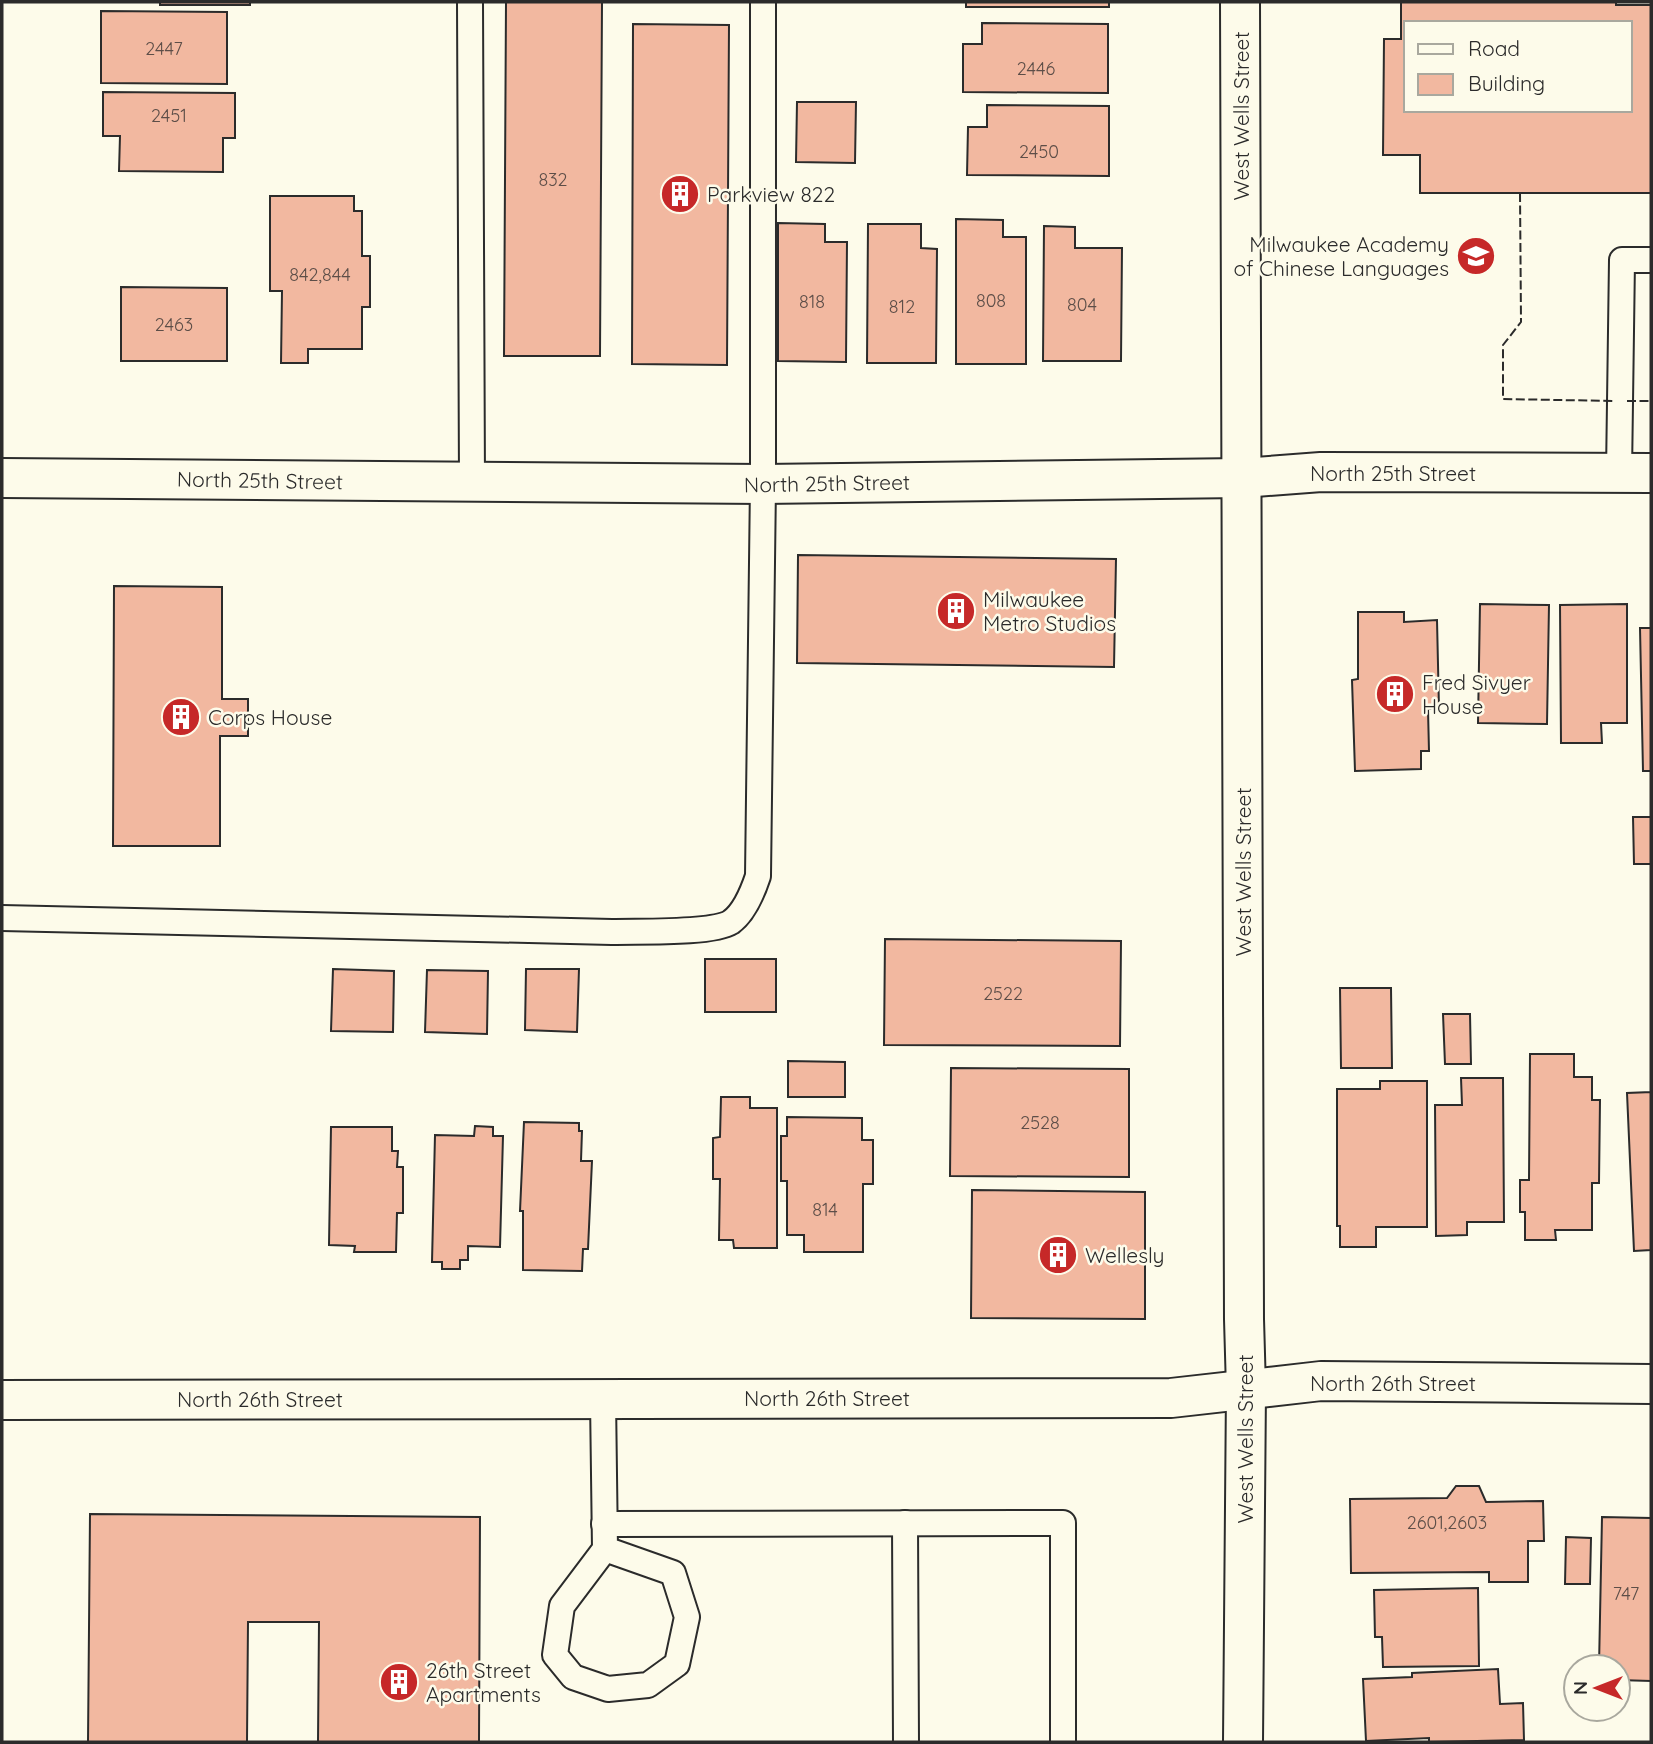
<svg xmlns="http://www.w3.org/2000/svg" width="1653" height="1744" font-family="Quicksand,sans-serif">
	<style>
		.building { fill: #f2b8a0; stroke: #2b2b2b; stroke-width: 2; fill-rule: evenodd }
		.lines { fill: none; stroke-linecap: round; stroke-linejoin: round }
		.service-casing { stroke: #2b2b2b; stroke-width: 28 }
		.minor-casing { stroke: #2b2b2b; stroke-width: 42 }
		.tertiary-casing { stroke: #2b2b2b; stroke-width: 42 }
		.service { stroke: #fdfbea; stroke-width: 24 }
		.minor { stroke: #fdfbea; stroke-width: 38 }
		.tertiary { stroke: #fdfbea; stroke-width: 38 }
		.fence { stroke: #2b2b2b; stroke-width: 2; stroke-dasharray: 9 3.5; stroke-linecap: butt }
		.labels { text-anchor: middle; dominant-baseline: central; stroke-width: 5; stroke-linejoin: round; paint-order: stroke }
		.number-label { font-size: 18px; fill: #5d4e48 }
		.street-label { font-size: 21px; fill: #2b2b2b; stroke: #fdfbea }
		.poi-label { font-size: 21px; fill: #2b2b2b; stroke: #fdfbea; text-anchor: start }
	</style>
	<rect width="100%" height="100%" fill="#fdfbea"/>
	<!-- building -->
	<g class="building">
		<rect x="160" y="2" width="90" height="3"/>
		<path d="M 506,2 L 602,2 L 600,356 L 504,356 Z"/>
		<rect x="966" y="2" width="143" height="5"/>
		<path d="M 1401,2 L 1616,2 L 1616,5 L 1651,5 L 1651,193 L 1420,193 L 1420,155 L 1383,155 L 1384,39 L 1401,39 ZM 1406,23 L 1630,23 L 1630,110 L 1406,110 Z"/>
		<path d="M 101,11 L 227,12 L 227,84 L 101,83 Z"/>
		<path d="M 982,23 L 1108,24 L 1108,93 L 963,92 L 963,44 L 982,44 Z"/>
		<path d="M 633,24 L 729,25 L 727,365 L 632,364 Z"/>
		<path d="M 103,92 L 235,93 L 235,138 L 223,138 L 223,172 L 119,171 L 120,136 L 103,136 Z"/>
		<path d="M 797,102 L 856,102 L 855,163 L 796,162 Z"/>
		<path d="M 987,105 L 1109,106 L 1109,176 L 967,175 L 968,127 L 987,127 Z"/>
		<path d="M 270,196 L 354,196 L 354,211 L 362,211 L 362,256 L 370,256 L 370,307 L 362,307 L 362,349 L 308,349 L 308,363 L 281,363 L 282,291 L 270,291 Z"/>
		<path d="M 956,219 L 1003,220 L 1003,237 L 1026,237 L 1026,364 L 956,364 Z"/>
		<path d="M 778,223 L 825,224 L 825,242 L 847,242 L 846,362 L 778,361 Z"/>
		<path d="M 868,224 L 921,224 L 921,248 L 937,249 L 936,363 L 867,363 Z"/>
		<path d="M 1044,226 L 1075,227 L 1075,248 L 1122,248 L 1121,361 L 1043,361 Z"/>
		<path d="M 121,287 L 227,288 L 227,361 L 121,361 Z"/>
		<path d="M 798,555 L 1116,559 L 1114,667 L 797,663 Z"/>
		<path d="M 114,586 L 222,587 L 222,699 L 248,699 L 248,736 L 220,736 L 220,846 L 113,846 Z"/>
		<path d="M 1480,604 L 1549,605 L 1547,724 L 1478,723 Z"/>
		<path d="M 1627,604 L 1627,723 L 1601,723 L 1602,743 L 1561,743 L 1560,605 Z"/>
		<path d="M 1358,612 L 1404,612 L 1404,622 L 1437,620 L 1439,709 L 1428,709 L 1429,751 L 1421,751 L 1421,769 L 1355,771 L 1352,680 L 1358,679 Z"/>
		<path d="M 1640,628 L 1651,628 L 1651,771 L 1643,771 Z"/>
		<path d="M 1633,817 L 1651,817 L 1651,864 L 1634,864 Z"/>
		<path d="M 885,939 L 1121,941 L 1120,1046 L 884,1045 Z"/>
		<rect x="705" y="959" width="71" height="53"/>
		<path d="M 333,969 L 394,971 L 393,1032 L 331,1031 Z"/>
		<path d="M 526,969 L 579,969 L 577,1032 L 525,1030 Z"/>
		<path d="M 427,970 L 488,971 L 487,1034 L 425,1032 Z"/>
		<path d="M 1340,988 L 1391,988 L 1392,1068 L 1341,1068 Z"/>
		<path d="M 1443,1014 L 1470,1014 L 1471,1064 L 1445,1064 Z"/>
		<path d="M 1530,1054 L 1574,1054 L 1574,1077 L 1592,1077 L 1592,1100 L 1600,1100 L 1599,1183 L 1592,1183 L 1592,1230 L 1555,1230 L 1556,1240 L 1525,1240 L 1525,1212 L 1520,1212 L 1520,1180 L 1529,1180 Z"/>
		<path d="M 788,1061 L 845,1062 L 845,1097 L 788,1097 Z"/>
		<path d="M 951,1068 L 1129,1069 L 1129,1177 L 950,1176 Z"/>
		<path d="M 1461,1078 L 1503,1078 L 1504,1222 L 1467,1222 L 1467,1235 L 1436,1236 L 1435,1105 L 1462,1105 Z"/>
		<path d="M 1651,1080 L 1651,1250 L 1634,1251 L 1627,1093 L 1651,1092 Z"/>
		<path d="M 1380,1081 L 1427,1081 L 1427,1227 L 1376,1227 L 1376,1247 L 1340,1247 L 1340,1226 L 1337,1226 L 1337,1089 L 1380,1089 Z"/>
		<path d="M 721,1097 L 750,1097 L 750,1108 L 777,1108 L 777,1248 L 734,1248 L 733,1240 L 719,1240 L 720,1179 L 713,1179 L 713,1138 L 720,1137 Z"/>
		<path d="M 787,1117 L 862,1118 L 862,1140 L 873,1140 L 873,1184 L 863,1184 L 863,1252 L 804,1252 L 804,1235 L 787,1235 L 787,1181 L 781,1181 L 781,1136 L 787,1136 Z"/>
		<path d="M 524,1122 L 579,1123 L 579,1131 L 582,1131 L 581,1161 L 592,1161 L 588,1249 L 583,1249 L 582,1271 L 523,1270 L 523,1211 L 520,1211 Z"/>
		<path d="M 475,1126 L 493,1127 L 493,1136 L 503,1136 L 500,1247 L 468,1246 L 468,1260 L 460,1260 L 460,1269 L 442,1269 L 442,1262 L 432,1262 L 435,1135 L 474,1136 Z"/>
		<path d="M 331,1127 L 392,1127 L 392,1151 L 398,1151 L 397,1167 L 403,1167 L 403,1213 L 397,1213 L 396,1252 L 354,1252 L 355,1246 L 329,1245 Z"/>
		<path d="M 972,1190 L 1145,1192 L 1145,1319 L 971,1318 Z"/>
		<path d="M 1456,1486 L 1479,1486 L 1486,1502 L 1543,1501 L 1544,1541 L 1528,1541 L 1528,1582 L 1489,1582 L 1489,1572 L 1351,1573 L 1350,1499 L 1447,1498 Z"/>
		<path d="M 90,1514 L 480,1517 L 479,1742 L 318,1742 L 319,1622 L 248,1622 L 247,1742 L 88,1742 Z"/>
		<path d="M 1602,1517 L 1651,1518 L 1651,1681 L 1618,1680 L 1618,1667 L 1599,1667 Z"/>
		<path d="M 1566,1537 L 1591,1538 L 1590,1584 L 1565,1584 Z"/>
		<path d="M 1478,1588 L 1479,1666 L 1383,1667 L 1382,1637 L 1375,1637 L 1374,1590 Z"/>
		<path d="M 1498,1669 L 1500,1704 L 1523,1703 L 1524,1740 L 1429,1742 L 1429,1738 L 1366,1741 L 1363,1679 L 1412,1677 L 1412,1673 Z"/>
	</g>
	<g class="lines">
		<!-- service casing -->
		<g class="service-casing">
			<g id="service">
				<path d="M 470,2 L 472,482"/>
				<path d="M 1619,473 L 1622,260 L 1651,260"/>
				<path d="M 2,918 L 612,932 C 638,931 712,934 731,922 C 745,912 753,891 758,876 L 763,484 L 763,2"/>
				<path d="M 603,1399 L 605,1549 L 562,1606 L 555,1655 L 573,1677 L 608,1689 L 648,1685 L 677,1664 L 687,1617 L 673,1573 L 605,1549"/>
				<path d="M 905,1523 L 906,1742"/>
				<path d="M 604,1524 L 1063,1523 L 1063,1742"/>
			</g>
		</g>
		<!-- minor casing -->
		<g class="minor-casing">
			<g id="minor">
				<path d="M 2,478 L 763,484 L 1242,478 L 1321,472 L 1651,473"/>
				<path d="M 2,1400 L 1171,1398 L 1321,1381 L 1651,1384"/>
			</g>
		</g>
		<!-- tertiary casing -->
		<g class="tertiary-casing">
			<path id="tertiary" d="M 1240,2 L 1244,1319 L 1246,1389 L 1243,1742"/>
		</g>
		<!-- service -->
		<use href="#service" class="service"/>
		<!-- minor -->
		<use href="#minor" class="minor"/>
		<!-- tertiary -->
		<use href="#tertiary" class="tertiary"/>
		<!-- fence -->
		<g class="fence">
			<path d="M 1520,193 L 1521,322 L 1503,345 L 1503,399 L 1613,401"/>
			<path d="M 1627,401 L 1651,401"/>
		</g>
	</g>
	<!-- icons -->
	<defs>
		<g id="building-disc" transform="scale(2.0125)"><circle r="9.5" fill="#c62828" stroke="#fdfbea"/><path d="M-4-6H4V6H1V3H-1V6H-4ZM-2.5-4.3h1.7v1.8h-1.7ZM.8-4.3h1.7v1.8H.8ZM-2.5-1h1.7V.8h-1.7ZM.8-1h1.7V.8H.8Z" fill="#fff"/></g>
		<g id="school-disc" transform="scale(2.0125)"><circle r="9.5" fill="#c62828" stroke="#fdfbea"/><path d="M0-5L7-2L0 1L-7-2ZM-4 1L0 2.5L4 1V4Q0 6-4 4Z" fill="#fff"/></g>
	</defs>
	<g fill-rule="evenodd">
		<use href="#building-disc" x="680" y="194"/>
		<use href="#school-disc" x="1476" y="256"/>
		<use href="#building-disc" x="956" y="611"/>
		<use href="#building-disc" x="1395" y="694"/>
		<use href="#building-disc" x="181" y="717"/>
		<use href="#building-disc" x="1058" y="1255"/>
		<use href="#building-disc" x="399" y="1682"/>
	</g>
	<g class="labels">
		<!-- number labels -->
		<g class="number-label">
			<text x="164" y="48">2447</text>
			<text x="1036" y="68">2446</text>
			<text x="169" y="115">2451</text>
			<text x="1039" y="151">2450</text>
			<text x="553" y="179">832</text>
			<text x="320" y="274">842,844</text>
			<text x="991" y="300">808</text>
			<text x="812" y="301">818</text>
			<text x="1082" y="304">804</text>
			<text x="902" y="306">812</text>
			<text x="174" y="324">2463</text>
			<text x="1003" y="993">2522</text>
			<text x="1040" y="1122">2528</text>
			<text x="825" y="1209">814</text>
			<text x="1447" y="1522">2601,2603</text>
			<text x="1626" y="1593">747</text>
		</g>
		<!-- street labels -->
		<g class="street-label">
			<text transform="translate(1241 116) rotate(-90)">West Wells Street</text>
			<text x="1393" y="473">North 25th Street</text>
			<text transform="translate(260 480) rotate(1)">North 25th Street</text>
			<text transform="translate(827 483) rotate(-1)">North 25th Street</text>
			<text transform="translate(1243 872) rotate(-90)">West Wells Street</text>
			<text x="1393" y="1383">North 26th Street</text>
			<text x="827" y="1398">North 26th Street</text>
			<text x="260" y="1399">North 26th Street</text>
			<text transform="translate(1245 1439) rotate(-90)">West Wells Street</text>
		</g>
		<!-- poi labels -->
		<g class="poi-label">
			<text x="707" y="194">Parkview 822</text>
			<text x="1449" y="244" text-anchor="end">Milwaukee Academy<tspan x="1449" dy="24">of Chinese Languages</tspan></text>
			<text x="983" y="599">Milwaukee<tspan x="983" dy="24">Metro Studios</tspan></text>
			<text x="1422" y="682">Fred Sivyer<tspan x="1422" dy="24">House</tspan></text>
			<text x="208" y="717">Corps House</text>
			<text x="1085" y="1255">Wellesly</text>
			<text x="426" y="1670">26th Street<tspan x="426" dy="24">Apartments</tspan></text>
		</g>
	</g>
	<!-- border -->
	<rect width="1653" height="1744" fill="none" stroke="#2b2b2b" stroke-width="7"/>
	<!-- legend -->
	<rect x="1404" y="21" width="228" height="91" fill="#fdfbea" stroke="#a9a89e" stroke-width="2"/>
	<rect x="1418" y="44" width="35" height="10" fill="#fdfbea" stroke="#a9a89e" stroke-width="2"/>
	<text x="1468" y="56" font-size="21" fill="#2b2b2b">Road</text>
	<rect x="1418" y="74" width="35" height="21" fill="#f2b8a0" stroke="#a9a89e" stroke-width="2"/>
	<text x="1468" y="91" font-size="21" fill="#2b2b2b">Building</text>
	<!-- north arrow -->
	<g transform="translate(1597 1688) rotate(270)"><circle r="33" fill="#fdfbea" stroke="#a9a89e" stroke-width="2"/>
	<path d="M0-5L12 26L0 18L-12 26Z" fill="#c62828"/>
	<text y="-10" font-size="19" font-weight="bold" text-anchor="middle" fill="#2b2b2b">N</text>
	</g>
</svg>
